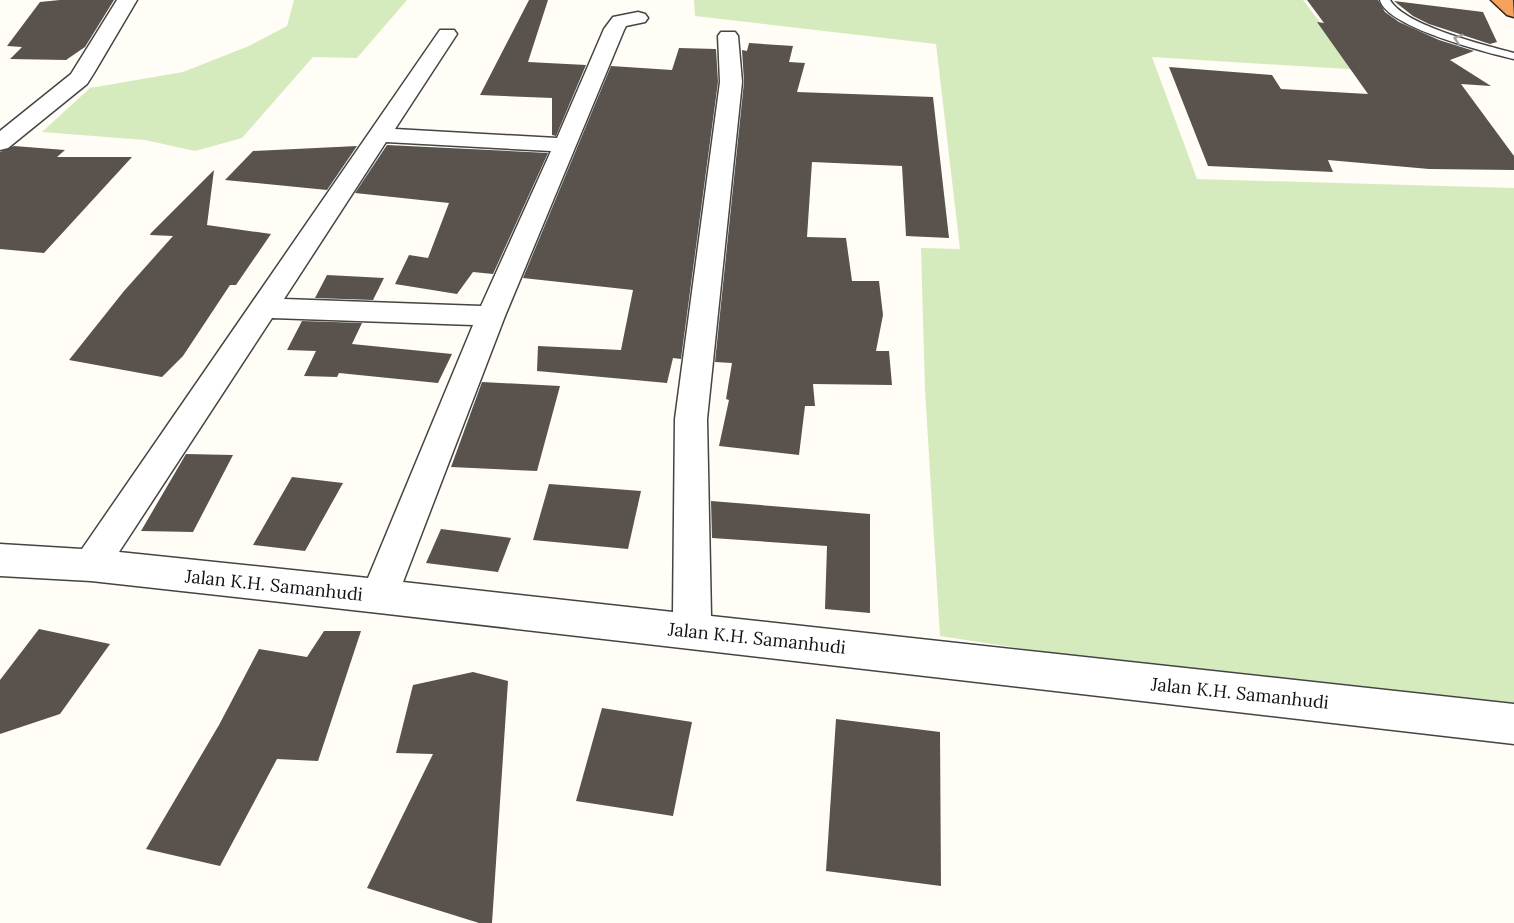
<svg xmlns="http://www.w3.org/2000/svg" width="1514" height="923" font-family="Lora,serif">
	<style>
		.green { fill: #d5ebbd }
		.building { fill: #5a524d }
		.lines { fill: none; stroke-linecap: round; stroke-linejoin: round }
		.lane-casing { stroke: #444; stroke-width: 3 }
		.street-casing { stroke: #444; stroke-width: 3 }
		.highway-casing { stroke: #222; stroke-width: 3 }
		.lane { fill: #fff; fill-rule: evenodd }
		.street { fill: #fff; fill-rule: evenodd }
		.highway { fill: #f5a25d; fill-rule: evenodd }
		.oneway { stroke: #a0a0a0 }
		.labels { text-anchor: middle; dominant-baseline: central; stroke-width: 6; stroke-linejoin: round; paint-order: stroke }
		.street-label { font-size: 18px; fill: #111; stroke: #fff }
	</style>
	<rect width="100%" height="100%" fill="#fffdf5"/>
	<!-- green -->
	<g class="green">
		<path d="M 294,0 L 407,0 L 357,58 L 313,57 L 242,138 L 195,151 L 145,140 L 42,132 L 90,88 L 183,72 L 249,46 L 287,26 Z"/>
		<path d="M 694,0 L 1303,0 L 1339,47 L 1412,73 L 1152,57 L 1197,179 L 1514,188 L 1514,707 L 1084,658 L 940,636 L 925,390 L 921,248 L 960,249 L 936,44 L 695,16 Z"/>
	</g>
	<!-- building -->
	<g class="building">
		<path d="M 60,0 L 114,0 L 85,47 L 66,60 L 10,59 L 22,47 L 7,46 L 40,2 Z"/>
		<path d="M 529,0 L 548,0 L 528,62 L 586,65 L 556,136 L 552,135 L 552,98 L 480,95 Z"/>
		<path d="M 1307,0 L 1378,0 L 1385,12 L 1399,22 L 1439,40 L 1474,51 L 1450,60 L 1491,86 L 1461,84 L 1514,156 L 1514,170 L 1429,169 L 1328,160 L 1333,172 L 1208,166 L 1169,67 L 1272,75 L 1281,89 L 1368,94 L 1317,22 L 1324,23 Z"/>
		<path d="M 1394,1 L 1483,12 L 1497,42 L 1490,44 L 1429,24 L 1413,16 Z"/>
		<path d="M 749,43 L 793,46 L 789,62 L 805,63 L 797,92 L 933,97 L 949,238 L 906,236 L 902,166 L 812,162 L 807,237 L 846,238 L 852,281 L 879,281 L 883,315 L 876,351 L 889,351 L 892,385 L 813,384 L 815,406 L 805,406 L 799,455 L 719,446 L 729,400 L 726,399 L 732,363 L 715,362 L 744,82 L 742,50 L 747,51 Z"/>
		<path d="M 679,48 L 716,49 L 718,82 L 681,359 L 673,358 L 667,383 L 537,371 L 538,346 L 621,350 L 633,290 L 523,278 L 611,66 L 672,70 Z"/>
		<path d="M 387,145 L 548,153 L 493,274 L 473,272 L 457,294 L 395,284 L 409,255 L 428,258 L 449,203 L 355,193 Z"/>
		<path d="M 14,146 L 65,150 L 57,157 L 132,157 L 44,253 L 0,249 L 0,152 Z"/>
		<path d="M 357,146 L 327,190 L 225,180 L 253,151 Z"/>
		<path d="M 214,170 L 207,225 L 271,234 L 236,285 L 230,285 L 183,356 L 162,377 L 69,360 L 124,291 L 173,236 L 150,235 L 151,233 Z"/>
		<path d="M 327,275 L 384,278 L 373,300 L 315,298 Z"/>
		<path d="M 302,321 L 362,323 L 352,344 L 452,354 L 438,383 L 339,373 L 337,377 L 304,376 L 316,351 L 287,350 Z"/>
		<path d="M 482,382 L 560,386 L 537,471 L 451,467 Z"/>
		<path d="M 186,454 L 233,455 L 193,532 L 141,531 Z"/>
		<path d="M 292,477 L 343,483 L 305,551 L 253,545 Z"/>
		<path d="M 549,484 L 641,491 L 628,549 L 533,540 Z"/>
		<path d="M 711,501 L 870,514 L 870,613 L 825,609 L 827,546 L 712,538 Z"/>
		<path d="M 441,529 L 511,538 L 498,572 L 426,563 Z"/>
		<path d="M 39,629 L 110,644 L 60,714 L 0,734 L 0,680 Z"/>
		<path d="M 324,631 L 361,631 L 318,761 L 277,759 L 220,866 L 146,849 L 219,725 L 259,649 L 307,657 Z"/>
		<path d="M 473,672 L 508,681 L 492,923 L 479,923 L 367,888 L 433,754 L 396,753 L 413,685 Z"/>
		<path d="M 602,708 L 692,722 L 673,816 L 576,801 Z"/>
		<path d="M 836,719 L 940,732 L 941,886 L 826,871 Z"/>
	</g>
	<g class="lines">
		<!-- lane casing -->
		<g class="lane-casing">
			<path id="lane" d="M 1380,0 L 1390,0 C 1405,26 1485,45 1514,53 L 1514,59 C 1488,53 1386,27 1380,0 Z"/>
		</g>
		<!-- street casing -->
		<g class="street-casing">
			<g id="street">
				<path d="M 117,0 L 137,0 L 94,73 L 87,84 L 8,148 L 0,150 L 0,131 L 71,74 Z"/>
				<path d="M 638,12 L 645,14 L 648,18 L 645,22 L 626,26 L 624,30 L 505,316 L 403,582 L 673,612 L 675,419 L 720,82 L 718,36 L 721,32 L 735,32 L 738,36 L 742,82 L 707,419 L 711,616 L 1514,704 L 1514,744 L 379,613 L 91,581 L 0,576 L 0,544 L 82,549 L 440,30 L 454,30 L 457,34 L 395,129 L 557,138 L 604,29 L 613,17 ZM 386,142 L 551,151 L 481,306 L 284,299 ZM 272,318 L 473,325 L 368,578 L 119,552 Z"/>
			</g>
		</g>
		<!-- highway casing -->
		<g class="highway-casing">
			<path id="highway" d="M 1491,0 L 1513,0 L 1514,17 L 1507,15 Z"/>
		</g>
		<!-- lane -->
		<use href="#lane" class="lane"/>
		<!-- street -->
		<use href="#street" class="street"/>
		<!-- highway -->
		<use href="#highway" class="highway"/>
	</g>
	<!-- one-way arrows -->
	<defs><path id="oneway-chevron" d="M-2-3.5L2.5 0L-2 3.5" fill="none" stroke-width="1.6" stroke-linecap="round" stroke-linejoin="round" transform="scale(1.5)"/></defs>
	<use class="oneway" href="#oneway-chevron" transform="translate(1458 39) rotate(-162)"/>
	<g class="labels">
		<!-- street labels -->
		<g class="street-label">
			<text transform="translate(274 585) rotate(6)">Jalan K.H. Samanhudi</text>
			<text transform="translate(757 638) rotate(6)">Jalan K.H. Samanhudi</text>
			<text transform="translate(1240 693) rotate(6)">Jalan K.H. Samanhudi</text>
		</g>
	</g>
</svg>
